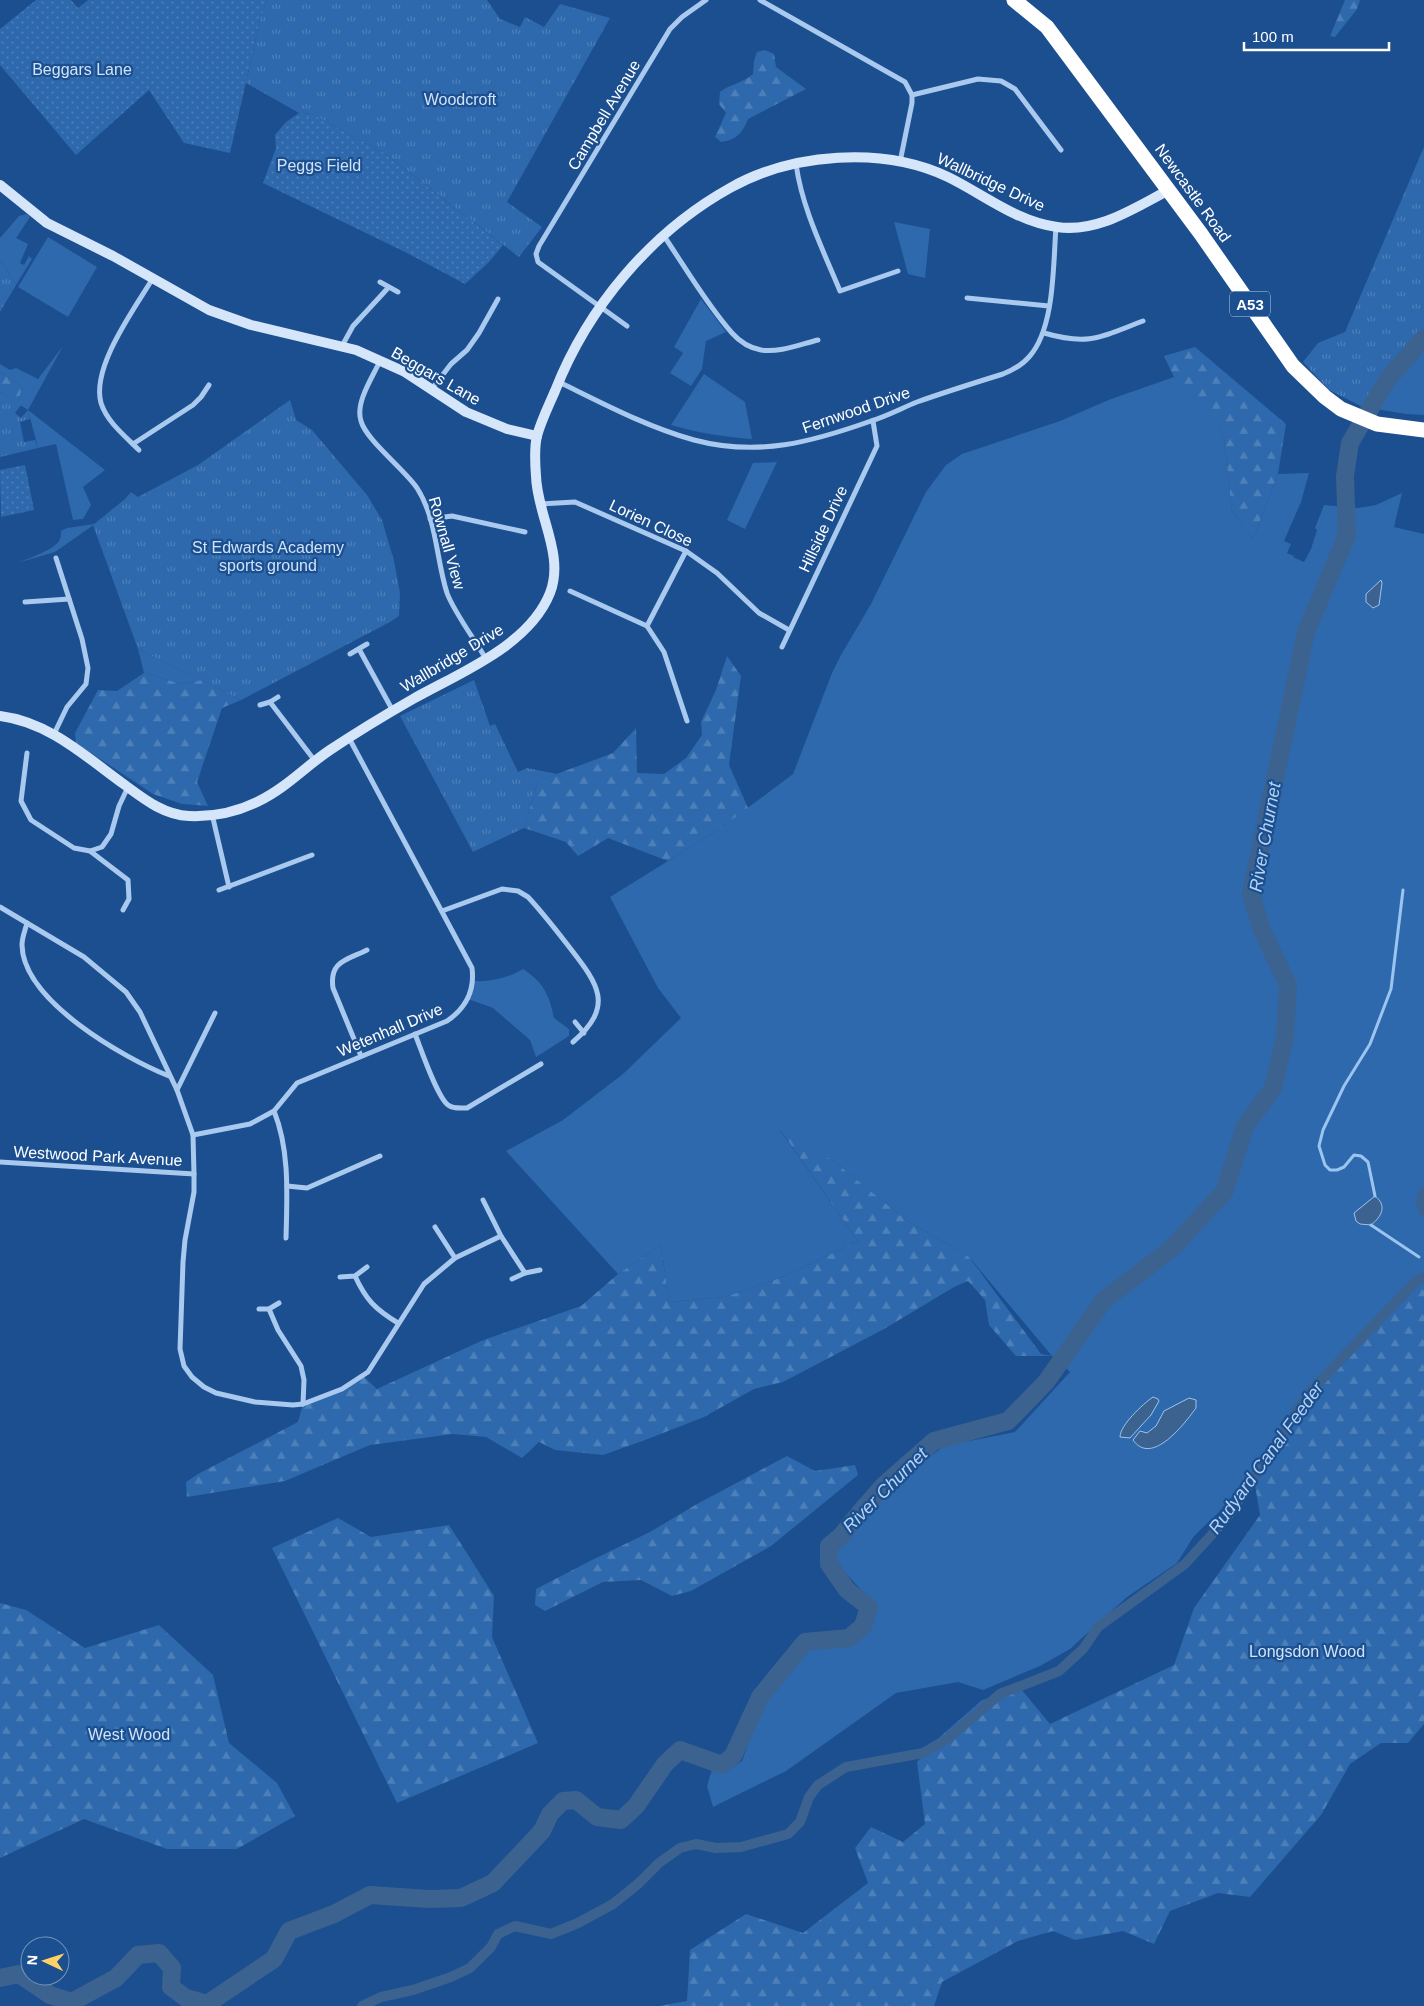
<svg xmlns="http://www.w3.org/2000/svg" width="1424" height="2006" font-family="Arial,sans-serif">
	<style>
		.grass { fill: #2e69ad }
		.forest { fill: url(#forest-firs) }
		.park { fill: url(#park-tufts) }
		.garden { fill: url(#garden-dots) }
		.water { fill: #3c6290; stroke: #9cc4f0 }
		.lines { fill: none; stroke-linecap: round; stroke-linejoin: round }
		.stream { stroke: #9cc4f0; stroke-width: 3 }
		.canal { stroke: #3c6290; stroke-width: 10 }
		.river { stroke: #3c6290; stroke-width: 18 }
		.street { stroke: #a9c9ee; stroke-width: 5 }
		.secondary { stroke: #d6e6fa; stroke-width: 10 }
		.highway { stroke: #fff; stroke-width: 15 }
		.labels { text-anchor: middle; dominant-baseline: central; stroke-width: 4.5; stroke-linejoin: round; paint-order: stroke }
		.shield { fill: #1b4f8f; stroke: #bbcadd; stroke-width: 1 }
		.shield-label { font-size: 15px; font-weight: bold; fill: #fff }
		.park-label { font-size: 16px; fill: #cfe3fa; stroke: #1b4f8f }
		.street-label { font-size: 16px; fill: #fff; stroke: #1b4f8f }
		.water-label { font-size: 18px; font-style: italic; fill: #b5d3f5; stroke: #1b4f8f }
	</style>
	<defs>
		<pattern id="forest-firs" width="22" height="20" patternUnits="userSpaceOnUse" patternTransform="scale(1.25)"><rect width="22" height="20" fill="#2e69ad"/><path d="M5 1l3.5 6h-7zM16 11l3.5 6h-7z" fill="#4d80b9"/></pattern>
		<pattern id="park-tufts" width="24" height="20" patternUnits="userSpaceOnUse" patternTransform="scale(1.25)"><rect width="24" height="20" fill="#2e69ad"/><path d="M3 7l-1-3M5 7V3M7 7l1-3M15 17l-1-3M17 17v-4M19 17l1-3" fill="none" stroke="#4d80b9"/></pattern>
		<pattern id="garden-dots" width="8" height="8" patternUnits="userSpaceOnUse" patternTransform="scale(1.25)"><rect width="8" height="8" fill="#2e69ad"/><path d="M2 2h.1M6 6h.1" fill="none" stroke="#4d80b9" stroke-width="1.8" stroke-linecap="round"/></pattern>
	</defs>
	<rect width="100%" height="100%" fill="#1b4f8f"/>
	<!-- grass -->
	<g class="grass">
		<path d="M 27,214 L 30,217 L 16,238 L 28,244 L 20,263 L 24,265 L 29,256 L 32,259 L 16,285 L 0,260 L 0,238 L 19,216 Z"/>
		<path d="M 894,222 L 930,229 L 925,278 L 908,274 Z"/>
		<path d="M 48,237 L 97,267 L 68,317 L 18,287 Z"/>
		<path d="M 701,299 L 726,332 L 706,341 L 702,369 L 691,386 L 670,373 L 683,353 L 674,347 Z"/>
		<path d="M 1424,330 L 1424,415 L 1406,414 L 1363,407 L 1382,376 Z"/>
		<path d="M 63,346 L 28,410 L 105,470 L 83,487 L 91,505 L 83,519 L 73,520 L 56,444 L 38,448 L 28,410 L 17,403 L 23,387 L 0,372 L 0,364 L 10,370 L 16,368 L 38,379 Z"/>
		<path d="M 704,374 L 745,402 L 752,439 C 724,437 698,433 671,425 Z"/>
		<path d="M 1174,377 L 1214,415 L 1224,439 L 1232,511 L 1253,539 L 1278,474 L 1309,473 L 1301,502 L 1284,541 L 1291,544 L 1287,553 L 1294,556 L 1293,557 L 1304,562 L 1311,549 L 1317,530 L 1315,528 L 1324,505 L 1358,508 L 1376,505 L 1402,493 L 1394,527 L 1424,534 L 1424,1280 L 1419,1282 L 1284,1425 L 1253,1473 L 1218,1513 L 1194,1536 L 1177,1563 L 1127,1597 L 1070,1649 L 1040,1666 L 983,1690 L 958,1682 L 896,1693 L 786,1771 L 713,1807 L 707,1786 L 713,1766 L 732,1768 L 742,1761 L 762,1705 L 806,1647 L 852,1642 L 870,1630 L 874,1609 L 868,1597 L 837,1564 L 837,1549 L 874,1507 L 920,1464 L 944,1446 L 1015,1432 L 1070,1372 L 1052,1356 L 969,1257 L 906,1220 L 835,1162 L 780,1130 L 858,1241 L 785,1276 L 725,1297 L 669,1302 L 661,1245 L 618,1274 L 506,1151 L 563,1120 L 623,1074 L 681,1018 L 658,988 L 610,897 L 718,830 L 793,774 L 832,673 L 841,655 L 871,604 L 926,492 L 946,465 L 962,454 L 1060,421 L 1111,399 Z"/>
		<path d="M 777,462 L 745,529 L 727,520 L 753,463 Z"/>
		<path d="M 95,524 L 55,552 L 17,563 C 27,559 57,549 60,539 C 61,538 61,533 61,531 L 67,528 Z"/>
		<path d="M 138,649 L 201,680 L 182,684 L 144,673 Z"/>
		<path d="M 523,969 C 544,983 549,994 554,1018 L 569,1029 L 569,1036 L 536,1057 L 530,1040 L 493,1008 L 468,999 L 474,981 C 491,982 508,978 523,969 Z"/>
	</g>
	<!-- forest -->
	<g class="forest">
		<path d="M 1345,0 L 1360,0 L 1357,9 L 1335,37 L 1330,36 Z"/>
		<path d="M 765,50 L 774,54 L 776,67 L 806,89 L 748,119 C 742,133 737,140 721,142 L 715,137 L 726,113 L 719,104 L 720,92 C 730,84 743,83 753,74 L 754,61 L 757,52 Z"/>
		<path d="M 1195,347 L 1286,424 L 1278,474 L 1253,539 L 1232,511 L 1224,439 L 1214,416 L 1174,377 L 1164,356 Z"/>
		<path d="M 0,372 L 23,387 L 17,403 L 0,392 Z"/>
		<path d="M 727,656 L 741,676 L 729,765 L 748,808 L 718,830 L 668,861 L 608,838 L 578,856 L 566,842 L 524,828 L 538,781 L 613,753 L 636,728 L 637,773 L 664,774 L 686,758 L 702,735 L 701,722 L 716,690 Z"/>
		<path d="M 144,673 L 182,684 L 201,680 L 241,700 L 222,708 L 197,782 L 208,806 L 182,804 L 153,794 L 76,743 L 75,733 L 98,690 L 117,691 Z"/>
		<path d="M 779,1128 L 835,1162 L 906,1220 L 969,1257 L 1041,1354 L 1052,1356 L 1016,1356 L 989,1325 L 985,1300 L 968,1281 L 954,1287 L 884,1329 L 783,1382 L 754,1389 L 704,1417 L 645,1440 L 603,1455 L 555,1450 L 539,1442 L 522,1458 L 486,1437 L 453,1434 L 370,1445 L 285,1481 L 187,1497 L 186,1482 L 198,1474 L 298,1422 L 303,1404 L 342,1389 L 363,1376 L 377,1389 L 481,1341 L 581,1306 L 618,1274 L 661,1245 L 669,1302 L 725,1297 L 785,1276 L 858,1241 Z"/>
		<path d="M 1424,1280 L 1424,1724 L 1408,1743 L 1381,1743 L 1350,1764 L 1321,1815 L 1250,1897 L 1218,1893 L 1170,1911 L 1154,1944 L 1123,1931 L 1075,1940 L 1053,1931 L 1018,1941 L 942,1982 L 934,2006 L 659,2006 L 687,2001 L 690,1950 L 746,1914 L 803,1933 L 868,1883 L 855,1848 L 871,1827 L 903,1842 L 925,1824 L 917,1762 L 941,1736 L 982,1700 L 1021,1689 L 1050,1724 L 1174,1665 L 1194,1608 L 1260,1515 L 1253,1473 L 1284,1425 L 1419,1282 Z"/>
		<path d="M 787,1456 L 815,1471 L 855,1465 L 858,1475 L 771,1546 L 691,1591 L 672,1596 L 641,1580 L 603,1582 L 545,1611 L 535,1605 L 536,1589 L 592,1560 L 650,1532 L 697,1504 Z"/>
		<path d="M 338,1518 L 371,1537 L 449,1525 L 494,1596 L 492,1637 L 538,1743 L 397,1803 L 272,1548 Z"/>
		<path d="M 0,1603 L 26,1610 L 85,1648 L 159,1625 L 213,1675 L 229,1743 L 277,1783 L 295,1816 L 237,1849 L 167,1849 L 84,1819 L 0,1858 Z"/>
	</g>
	<!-- park -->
	<g class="park">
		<path d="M 267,0 L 487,0 L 500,19 L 520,27 L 525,17 L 544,27 L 560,4 L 610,18 L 507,202 L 542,227 L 519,257 L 384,153 L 312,114 L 299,113 L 246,83 L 260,20 Z"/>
		<path d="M 1424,147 L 1424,330 L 1382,376 L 1363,407 L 1329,390 L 1303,362 L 1318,343 L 1345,332 Z"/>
		<path d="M 0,260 L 16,285 L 0,312 Z"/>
		<path d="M 0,392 L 21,405 L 15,413 L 21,418 L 28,410 L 30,419 L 20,422 L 24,442 L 35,440 L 38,448 L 0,457 Z"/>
		<path d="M 290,400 L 296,420 L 312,430 L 367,495 L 382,520 L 394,561 L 400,593 L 399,616 L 390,622 L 241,700 L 138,649 L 93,525 L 125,499 L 131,492 L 138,497 L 198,465 Z"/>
		<path d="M 474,680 L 490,726 L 495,724 L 518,772 L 527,768 L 557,774 L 538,781 L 524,828 L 473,852 L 400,716 Z"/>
	</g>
	<!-- garden -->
	<g class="garden">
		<path d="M 36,0 L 71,0 L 78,8 L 88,0 L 267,0 L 260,20 L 230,153 L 184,143 L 149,90 L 76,155 L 0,65 L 0,29 Z"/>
		<path d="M 299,113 L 312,114 L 384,153 L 503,245 L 489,262 L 465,284 L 407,253 L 263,183 L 276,148 L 275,135 L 286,122 Z"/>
		<path d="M 25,465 L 34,510 L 1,517 L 0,470 Z"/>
	</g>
	<!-- water -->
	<g class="water">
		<path d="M 1381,580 L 1382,583 L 1379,605 L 1373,608 L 1366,602 L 1366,594 Z"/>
		<path d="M 1375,1196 C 1388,1206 1381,1217 1371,1225 L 1360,1224 L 1356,1221 L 1354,1213 Z"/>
		<path d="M 1153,1397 L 1158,1399 L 1159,1401 L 1151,1415 L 1130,1438 L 1120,1437 C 1120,1425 1143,1404 1153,1397 Z"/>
		<path d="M 1189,1398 L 1196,1400 L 1196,1408 C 1185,1423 1152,1467 1133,1440 L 1140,1431 L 1147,1433 L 1156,1426 L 1164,1411 Z"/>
	</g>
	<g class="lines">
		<!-- stream -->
		<g class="stream">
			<path d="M 1375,1196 L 1368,1162 L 1361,1156 L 1354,1155 L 1344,1167 L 1337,1170 L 1330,1170 L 1325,1165 L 1319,1146 L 1323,1130 L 1344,1086 L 1370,1044 L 1391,989 L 1403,890"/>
			<path d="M 1371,1225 L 1419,1257"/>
		</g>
		<!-- canal -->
		<g class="canal">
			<path d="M 1424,1192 L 1421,1203 L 1424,1212"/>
			<path d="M 362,2006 L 381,1997 L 413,1990 L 451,1977 L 470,1968 L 491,1947 L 498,1934 L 515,1926 L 551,1934 L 578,1923 L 613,1904 L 639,1883 L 659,1863 L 680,1848 L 696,1844 L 716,1848 L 741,1847 L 788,1834 L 800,1822 L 809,1797 L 818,1785 L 846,1767 L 923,1753 L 947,1739 L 1000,1694 L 1059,1671 L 1083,1649 L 1098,1627 L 1185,1564 L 1226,1519 L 1275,1447 L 1306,1396 L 1417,1280 L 1424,1277"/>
		</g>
		<!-- river -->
		<path class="river" d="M 0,1978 L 19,1974 L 50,1995 L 72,2002 L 116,1978 L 138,1955 L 159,1953 L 172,1968 L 171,1987 L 186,1998 L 207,2004 L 274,1959 L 289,1931 L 334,1914 L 370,1895 L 429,1899 L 461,1898 L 493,1883 L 542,1831 L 550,1814 L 563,1801 L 576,1800 L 597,1817 L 621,1820 L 636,1806 L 665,1764 L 680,1750 L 722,1765 L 733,1756 L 760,1697 L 805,1642 L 849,1638 L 863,1626 L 869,1607 L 847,1590 L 829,1564 L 829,1546 L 841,1536 L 862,1510 L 884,1485 L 934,1441 L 1008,1421 L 1046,1382 L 1104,1300 L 1171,1249 L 1224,1192 L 1245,1126 L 1273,1088 L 1285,1037 L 1288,985 L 1261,928 L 1251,893 L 1306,632 L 1347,535 L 1345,476 L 1350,443 L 1387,380 L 1424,338"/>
		<!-- street -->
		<g class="street">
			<path d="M 760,0 L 905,82 L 912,95 L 912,103 L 900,162"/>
			<path d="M 912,95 L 978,79 L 1001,81 L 1015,89 L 1061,150"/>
			<path d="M 796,164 C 802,208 823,250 840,291 L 898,271"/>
			<path d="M 664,236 C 685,267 707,305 732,333 C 740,342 750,348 761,350 C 779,353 801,344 818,340"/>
			<path d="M 380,282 L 398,292"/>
			<path d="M 967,298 L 1049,306"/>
			<path d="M 627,326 L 538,262 L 536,254 L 539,246 L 670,29 L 682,17 L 706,0"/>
			<path d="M 1044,333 C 1089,346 1101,337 1143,321"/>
			<path d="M 342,346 L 353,326 L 388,288"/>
			<path d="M 380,361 C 372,378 355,403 361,421 C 366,440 404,469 417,488 C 437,519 436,559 447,593 C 454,612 475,640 486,659"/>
			<path d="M 559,382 C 602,403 647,427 694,440 C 758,457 812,442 871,421 C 887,416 902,408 917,402 C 945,392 974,383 1003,374 C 1013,370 1022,365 1029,357 C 1055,328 1053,265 1056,227"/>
			<path d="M 431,390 L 451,364 L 467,350 L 479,333 L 498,299"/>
			<path d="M 133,444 L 193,405 L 201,397 L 209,385"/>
			<path d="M 139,450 C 125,436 107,422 101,403 C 91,367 135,308 153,278"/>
			<path d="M 540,504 L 575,502 L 686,551 L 717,573 L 759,613 L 789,630"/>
			<path d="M 430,519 L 452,516 L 525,532"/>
			<path d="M 570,591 L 647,626 L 664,652 L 687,721"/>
			<path d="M 25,602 L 69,599"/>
			<path d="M 647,626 L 686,551"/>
			<path d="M 782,647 L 877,446 L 873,421"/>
			<path d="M 359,649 L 393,711"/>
			<path d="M 350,654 L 367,644"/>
			<path d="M 270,702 L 315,761"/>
			<path d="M 260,705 L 270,702 L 278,697"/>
			<path d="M 54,734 L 67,707 L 86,684 L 88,668 L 82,639 L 56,558"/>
			<path d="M 27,753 L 21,801 L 31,820 L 74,848 L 90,851 L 128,880 L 129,899 L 123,910"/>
			<path d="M 212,814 L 229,887"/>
			<path d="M 90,851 L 102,847 L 111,834 L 119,806 L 128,787"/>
			<path d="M 219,890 L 312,855"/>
			<path d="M 0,907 L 84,957 L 126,992 L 140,1012 L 177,1090 L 193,1135 L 194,1174 L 194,1192 L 185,1240 L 183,1262 L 180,1349 L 184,1366 L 192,1377 L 204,1387 L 216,1393 L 255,1402 L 293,1405 L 303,1404 L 342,1389 L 368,1372 L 424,1284 L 455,1258 L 501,1236"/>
			<path d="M 442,911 L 502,889 L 518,891 L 528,897 C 543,913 556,930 570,948 C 598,984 615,1006 573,1042"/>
			<path d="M 27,923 C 25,931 22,937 22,945 C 23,1001 124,1058 169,1076"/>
			<path d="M 575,1022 L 584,1033"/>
			<path d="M 415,1034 C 421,1049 437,1097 448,1105 C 453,1109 460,1108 467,1108 L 541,1064"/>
			<path d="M 361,1056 L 333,988 C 329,961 347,960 367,950"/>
			<path d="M 177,1090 L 215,1013"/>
			<path d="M 274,1111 C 290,1151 287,1196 286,1238"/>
			<path d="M 193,1135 L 250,1124 L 274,1111 L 297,1083 L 447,1021 C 466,1008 475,991 472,968 L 349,738"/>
			<path d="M 0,1162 L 194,1174"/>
			<path d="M 287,1186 L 307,1188 L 380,1156"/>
			<path d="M 483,1200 L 501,1236 L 525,1273"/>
			<path d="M 435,1227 L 455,1258"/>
			<path d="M 355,1276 C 366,1300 375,1309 398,1323"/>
			<path d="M 340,1277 L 355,1276 L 367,1267"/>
			<path d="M 512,1279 L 525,1273 L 540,1270"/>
			<path d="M 259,1309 L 269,1309 L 279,1303"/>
			<path d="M 269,1309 L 278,1330 L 301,1366 L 304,1380 L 303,1404"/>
		</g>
		<!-- secondary -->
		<g class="secondary">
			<path d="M 0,185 L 47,223 L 113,256 L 209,310 L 251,325 L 356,350 L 405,372 L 466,412 L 507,429 L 537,436"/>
			<path d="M 0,716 C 49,722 86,757 125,785 C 144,799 164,815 189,816 C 213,817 237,812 259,801 C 286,788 306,766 330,750 C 357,732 385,715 413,699 C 459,673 529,646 550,593 C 565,555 537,515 536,476 C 535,463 534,448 537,436 C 541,421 549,405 555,391 C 588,307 651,232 730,188 C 792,153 883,146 948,177 C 983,194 1017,222 1057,227 C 1098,233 1134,208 1169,190"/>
		</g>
		<!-- highway -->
		<path class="highway" d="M 1014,0 L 1047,27 L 1201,234 L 1293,366 L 1325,397 L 1341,409 L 1377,424 L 1424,430"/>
	</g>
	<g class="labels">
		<!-- shield labels -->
		<rect class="shield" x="1230" y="291.5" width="40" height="25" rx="4"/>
		<g class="shield-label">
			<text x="1250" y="304">A53</text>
		</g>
		<!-- park labels -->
		<g class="park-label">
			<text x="82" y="69">Beggars Lane</text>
			<text x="460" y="99">Woodcroft</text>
			<text x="319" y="165">Peggs Field</text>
			<text x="268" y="547">St Edwards Academy<tspan x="268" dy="18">sports ground</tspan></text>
			<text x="1307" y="1651">Longsdon Wood</text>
			<text x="129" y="1734">West Wood</text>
		</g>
		<!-- street labels -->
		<g class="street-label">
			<text transform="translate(604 115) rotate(-59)">Campbell Avenue</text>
			<text transform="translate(991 182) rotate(25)">Wallbridge Drive</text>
			<text transform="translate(1193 193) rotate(54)">Newcastle Road</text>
			<text transform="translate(436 376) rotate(30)">Beggars Lane</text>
			<text transform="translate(856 410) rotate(-19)">Fernwood Drive</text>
			<text transform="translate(651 523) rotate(25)">Lorien Close</text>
			<text transform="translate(823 529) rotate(-65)">Hillside Drive</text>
			<text transform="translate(447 543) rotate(74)">Rownall View</text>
			<text transform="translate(452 658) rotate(-31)">Wallbridge Drive</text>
			<text transform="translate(390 1030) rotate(-23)">Wetenhall Drive</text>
			<text transform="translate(98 1156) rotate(3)">Westwood Park Avenue</text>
		</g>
		<!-- water labels -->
		<g class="water-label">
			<text transform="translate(1265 837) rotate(-80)">River Churnet</text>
			<text transform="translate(1266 1458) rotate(-54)">Rudyard Canal Feeder</text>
			<text transform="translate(885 1490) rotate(-45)">River Churnet</text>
		</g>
	</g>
	<!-- north arrow -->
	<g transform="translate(45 1961) rotate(274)"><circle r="24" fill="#1b4f8f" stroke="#7695bc"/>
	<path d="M0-4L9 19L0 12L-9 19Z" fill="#ffd166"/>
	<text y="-8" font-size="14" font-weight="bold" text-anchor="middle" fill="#ffffff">N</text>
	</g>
	<!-- scale -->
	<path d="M1244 42v8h145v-8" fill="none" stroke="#ffffff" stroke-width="2.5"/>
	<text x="1252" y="42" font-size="15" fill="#ffffff" stroke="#1b4f8f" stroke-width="4" paint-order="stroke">100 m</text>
</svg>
